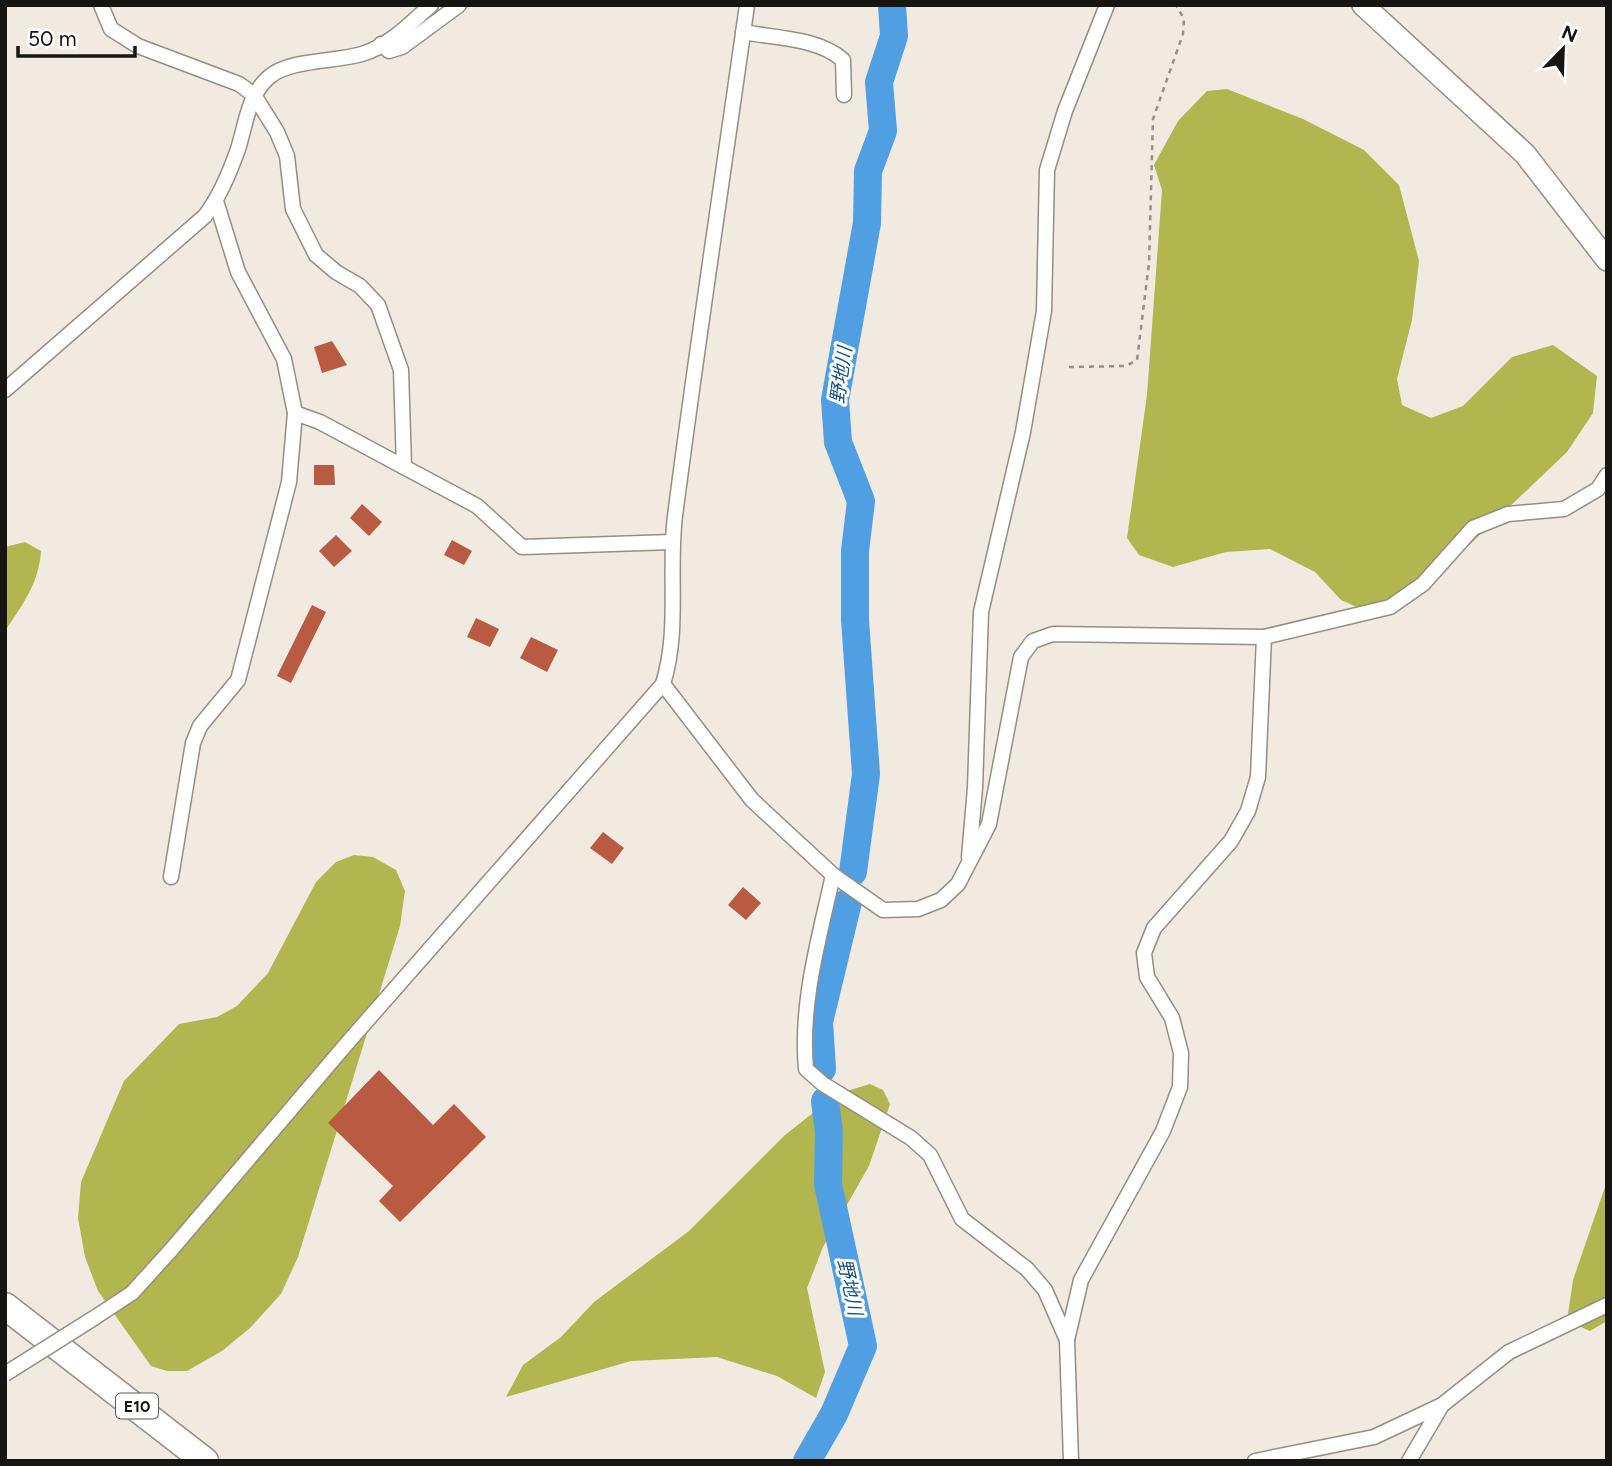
<svg xmlns="http://www.w3.org/2000/svg" width="1612" height="1466" font-family="Figtree,'Noto Sans JP',sans-serif">
	<style>
		.forest { fill: #b1b64e }
		.lines { fill: none; stroke-linecap: round; stroke-linejoin: round }
		.river { stroke: #509fe3; stroke-width: 28 }
		.building { fill: #b95b42 }
		.street-casing { stroke: #948e84; stroke-width: 17 }
		.secondary-casing { stroke: #948e84; stroke-width: 24 }
		.highway-casing { stroke: #948e84; stroke-width: 29 }
		.path { stroke: #959089; stroke-width: 2.5; stroke-dasharray: 5 5; stroke-linecap: butt }
		.street { stroke: #fff; stroke-width: 14 }
		.secondary { stroke: #fff; stroke-width: 21 }
		.highway { stroke: #fff; stroke-width: 26 }
		.street-bridge-casing { stroke: #948e84; stroke-width: 17; stroke-linecap: butt }
		.street-bridge { stroke: #fff; stroke-width: 14 }
		.labels { text-anchor: middle; dominant-baseline: central; stroke-width: 6; stroke-linejoin: round; paint-order: stroke }
		.shield { fill: #fff; stroke: #5d5b58; stroke-width: 2 }
		.shield-label { font-size: 16px; font-weight: bold; fill: #171511 }
		.water-label { font-size: 19px; font-style: italic; fill: #18517e; stroke: #fff }
	</style>
	<rect width="100%" height="100%" fill="#f1eae0"/>
	<!-- forest -->
	<g class="forest">
		<path d="M 1227,89 L 1303,119 L 1364,150 L 1399,185 L 1419,261 L 1412,320 L 1397,379 L 1402,405 L 1431,418 L 1463,406 L 1512,357 L 1553,345 L 1597,376 L 1593,413 L 1567,452 L 1425,587 L 1377,616 L 1341,600 L 1315,572 L 1270,549 L 1226,552 L 1173,567 L 1139,555 L 1127,538 L 1147,395 L 1162,190 L 1154,165 L 1178,121 L 1207,91 Z"/>
		<path d="M 25,542 L 41,551 C 39,583 23,604 5,631 L 5,547 Z"/>
		<path d="M 354,855 L 373,857 L 396,870 L 405,891 L 400,926 L 298,1257 L 281,1294 L 250,1328 L 222,1351 L 187,1371 L 167,1371 L 151,1366 L 98,1291 L 85,1257 L 78,1218 L 81,1182 L 124,1081 L 179,1024 L 217,1017 L 237,1006 L 268,973 L 316,882 L 336,862 Z"/>
		<path d="M 870,1084 L 883,1090 L 890,1104 L 869,1166 L 823,1247 L 807,1288 L 825,1372 L 816,1398 L 777,1376 L 717,1357 L 631,1361 L 506,1397 L 523,1365 L 561,1337 L 594,1302 L 689,1231 L 785,1135 L 837,1094 Z"/>
		<path d="M 1607,1181 L 1607,1321 L 1590,1331 L 1567,1321 L 1573,1280 Z"/>
	</g>
	<g class="lines">
		<!-- river -->
		<g class="river">
			<path d="M 853,872 L 866,774 L 855,620 L 855,551 L 861,501 L 838,442 L 835,400 L 867,223 L 868,171 L 883,131 L 879,82 L 894,36 L 892,5"/>
			<path d="M 822,1069 L 819,1022 L 848,902"/>
			<path d="M 807,1461 L 834,1414 L 863,1346 L 828,1184 L 829,1132 L 825,1101"/>
		</g>
	</g>
	<!-- building -->
	<g class="building">
		<path d="M 332,341 L 347,365 L 322,373 L 314,347 Z"/>
		<path d="M 314,465 L 334,465 L 335,485 L 314,485 Z"/>
		<path d="M 362,504 L 382,522 L 369,536 L 350,518 Z"/>
		<path d="M 336,535 L 352,551 L 334,567 L 319,551 Z"/>
		<path d="M 452,540 L 472,551 L 464,565 L 444,555 Z"/>
		<path d="M 312,605 L 326,612 L 291,683 L 277,676 Z"/>
		<path d="M 476,618 L 499,629 L 490,647 L 467,637 Z"/>
		<path d="M 531,637 L 558,650 L 547,672 L 520,658 Z"/>
		<path d="M 603,832 L 624,848 L 612,864 L 590,848 Z"/>
		<path d="M 743,887 L 761,903 L 746,920 L 728,905 Z"/>
		<path d="M 379,1070 L 433,1125 L 454,1104 L 486,1137 L 400,1222 L 379,1201 L 393,1186 L 328,1123 Z"/>
	</g>
	<g class="lines">
		<!-- street casing -->
		<g class="street-casing">
			<g id="street">
				<path d="M 101,5 L 111,29 L 138,46 L 239,84 L 254,95 L 277,132 L 287,156 L 293,209 L 316,255 L 336,272 L 360,286 L 378,305 L 401,370 L 404,467 L 477,506 L 522,547 L 672,542"/>
				<path d="M 743,32 C 775,38 818,38 843,60 L 844,95"/>
				<path d="M 381,44 L 389,51 L 402,47 L 459,5"/>
				<path d="M 5,390 L 205,216 C 220,196 230,172 238,149 C 246,124 248,95 269,77 C 290,59 336,62 362,54 C 389,46 411,23 431,5"/>
				<path d="M 295,413 L 320,422 L 404,467"/>
				<path d="M 663,684 L 752,800 L 833,875 L 883,910 L 918,909 L 941,900 L 958,884 L 989,824 L 1021,657 L 1033,641 L 1053,634 L 1264,637 L 1390,607 L 1423,584 L 1473,528 L 1508,514 L 1564,509 L 1598,489 L 1607,475"/>
				<path d="M 969,857 L 975,788 L 981,612 L 1023,432 L 1044,311 L 1047,170 L 1065,111 L 1107,5"/>
				<path d="M 833,875 C 819,939 800,1003 806,1069 L 823,1084 L 911,1138 L 930,1155 L 962,1219 L 1027,1269 L 1045,1290 L 1067,1340"/>
				<path d="M 171,877 L 193,743 L 200,726 L 238,680 L 289,482 L 295,413 L 284,359 L 238,272 L 216,201"/>
				<path d="M 94,1318 L 132,1293 L 171,1250 L 349,1041 L 663,684 C 680,629 668,573 675,516 C 697,345 723,176 747,5"/>
				<path d="M 1071,1461 L 1067,1340 L 1081,1280 L 1163,1131 L 1180,1087 L 1181,1053 L 1172,1018 L 1147,977 L 1144,953 L 1154,928 L 1231,841 L 1248,811 L 1258,777 L 1264,637"/>
				<path d="M 1255,1461 L 1374,1437 L 1442,1405 L 1509,1352 L 1607,1305"/>
				<path d="M 1409,1461 L 1442,1405"/>
			</g>
		</g>
		<!-- secondary casing -->
		<g class="secondary-casing">
			<path id="secondary" d="M 1363,5 L 1525,154 L 1607,260"/>
		</g>
		<!-- highway casing -->
		<g class="highway-casing">
			<path id="highway" d="M 5,1306 L 205,1461"/>
		</g>
		<!-- path -->
		<path class="path" d="M 1069,367 L 1126,366 L 1137,360 L 1149,263 L 1153,119 L 1183,34 L 1184,19 L 1176,5"/>
		<!-- street -->
		<use href="#street" class="street"/>
		<!-- secondary -->
		<use href="#secondary" class="secondary"/>
		<!-- highway -->
		<use href="#highway" class="highway"/>
		<!-- street-bridge casing -->
		<g class="street-bridge-casing">
			<path id="street-bridge" d="M 5,1374 L 94,1318"/>
		</g>
		<!-- street-bridge -->
		<use href="#street-bridge" class="street-bridge"/>
	</g>
	<g class="labels">
		<!-- shield labels -->
		<rect class="shield" x="116" y="1393.5" width="42" height="25" rx="5"/>
		<g class="shield-label">
			<text x="137" y="1406">E10</text>
		</g>
		<!-- water labels -->
		<g class="water-label">
			<text transform="translate(841 375) rotate(-82)">野地川</text>
			<text transform="translate(850 1287) rotate(78)">野地川</text>
		</g>
	</g>
	<!-- border -->
	<rect width="1612" height="1466" fill="none" stroke="#171511" stroke-width="14"/>
	<!-- north arrow -->
	<g transform="translate(1563 49) rotate(23)" stroke="#ffffff" stroke-width="5" paint-order="stroke">
	<path d="M0-5L12 26L0 18L-12 26Z" fill="#171511"/>
	<text y="-10" font-size="19" font-weight="bold" text-anchor="middle" fill="#171511">N</text>
	</g>
	<!-- scale -->
	<path d="M18 46v10h117v-10" fill="none" stroke="#171511" stroke-width="3.5"/>
	<text x="28" y="46" font-size="21" fill="#171511" stroke="#ffffff" stroke-width="5" paint-order="stroke">50 m</text>
</svg>
